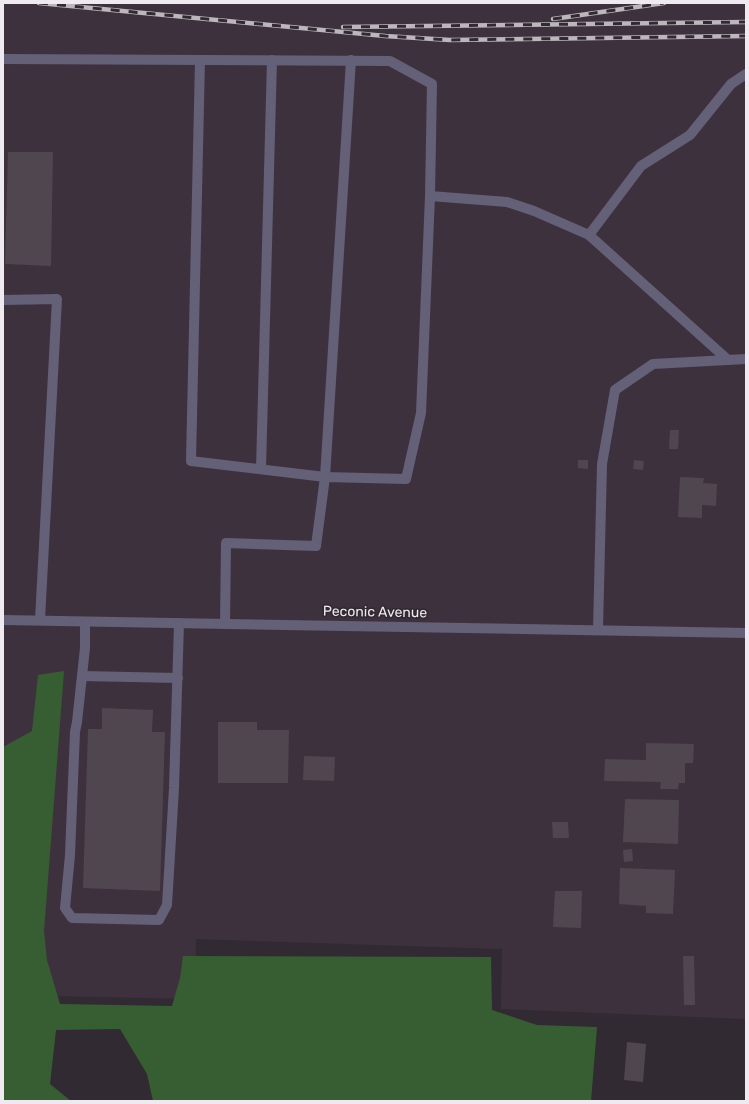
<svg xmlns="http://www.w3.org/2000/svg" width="749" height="1104" font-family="Rubik,sans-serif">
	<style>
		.built { fill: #3e313e }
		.forest { fill: #375e32 }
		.building { fill: #4f464f }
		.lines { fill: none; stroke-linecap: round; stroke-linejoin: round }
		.minor { stroke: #646078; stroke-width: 10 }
		.rail-casing { stroke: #bdb7bd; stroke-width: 4.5 }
		.rail { stroke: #322a32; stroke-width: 3; stroke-dasharray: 9; stroke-linecap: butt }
		.labels { text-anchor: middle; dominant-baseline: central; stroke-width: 3.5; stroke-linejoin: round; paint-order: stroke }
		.street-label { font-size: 14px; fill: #efeaef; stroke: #322a32 }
	</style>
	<rect width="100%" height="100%" fill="#322a32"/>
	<!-- built -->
	<path class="built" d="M 3,3 L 746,3 L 746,1019 L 501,1009 L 502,949 L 196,939 L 195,999 L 3,995 Z"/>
	<!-- forest -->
	<path class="forest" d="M 64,671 L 44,931 L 47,960 L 60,1004 L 172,1006 L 180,978 L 183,956 L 491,957 L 492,1010 L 537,1025 L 597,1027 L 591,1101 L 153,1101 L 147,1074 L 120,1029 L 56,1030 L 50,1084 L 71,1101 L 3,1101 L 3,747 L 32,731 L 38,675 Z"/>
	<!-- building -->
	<g class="building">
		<path d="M 8,152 L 53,152 L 51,266 L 5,264 Z"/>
		<path d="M 670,430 L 679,430 L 678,449 L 669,449 Z"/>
		<path d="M 578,460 L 588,460 L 588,469 L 578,468 Z"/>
		<path d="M 634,460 L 644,461 L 643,470 L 633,469 Z"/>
		<path d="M 680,477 L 704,478 L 703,483 L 717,484 L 716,506 L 702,505 L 702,518 L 678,517 Z"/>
		<path d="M 102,708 L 153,710 L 152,732 L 165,732 L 160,891 L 83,888 L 88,729 L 102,729 Z"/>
		<path d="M 218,722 L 257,722 L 257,730 L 289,730 L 288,783 L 218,783 Z"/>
		<path d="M 646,743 L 694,744 L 693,763 L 685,763 L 685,783 L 679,783 L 678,789 L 660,789 L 661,782 L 604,781 L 605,759 L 646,760 Z"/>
		<path d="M 304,756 L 335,757 L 334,781 L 303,780 Z"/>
		<path d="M 625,799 L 679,800 L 678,844 L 623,842 Z"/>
		<path d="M 552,822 L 568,822 L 569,838 L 553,838 Z"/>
		<path d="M 632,849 L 633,861 L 624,862 L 623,850 Z"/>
		<path d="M 620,868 L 675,870 L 673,914 L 646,913 L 646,906 L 619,904 Z"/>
		<path d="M 555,891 L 582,891 L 581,928 L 553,927 Z"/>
		<path d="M 683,956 L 694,956 L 695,1005 L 684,1005 Z"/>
		<path d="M 627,1042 L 646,1044 L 643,1082 L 624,1080 Z"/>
	</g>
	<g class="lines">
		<!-- minor -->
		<g class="minor">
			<path d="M 3,59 L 390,61 L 432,84 L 430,196 L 421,413 L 406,479 L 325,477 L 316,546 L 226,543 L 225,624"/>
			<path d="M 200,60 L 191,461 L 325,477 L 351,60"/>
			<path d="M 430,196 L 507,202 L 534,211 L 589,235 L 641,166 L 690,135 L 731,84 L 746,74"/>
			<path d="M 589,235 L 728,360"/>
			<path d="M 3,300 L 57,299 L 40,620"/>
			<path d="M 261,469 L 272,60"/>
			<path d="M 3,620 L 746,633"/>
			<path d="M 85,622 L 85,648 L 77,722 L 75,732 L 70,855 L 65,908 L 72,918 L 159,920 L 167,905 L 174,788 L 179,623"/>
			<path d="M 598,630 L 602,464 L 615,390 L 653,364 L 746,359"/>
			<path d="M 82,676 L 178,678"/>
		</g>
		<!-- rail casing -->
		<g class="rail-casing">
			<g id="rail">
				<path d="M 39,3 L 385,36 L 450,40 L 746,36"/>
				<path d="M 553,19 L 664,3"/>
				<path d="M 343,27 L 746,22"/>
			</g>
		</g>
		<!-- rail -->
		<use href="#rail" class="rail"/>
	</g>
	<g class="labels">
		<!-- street labels -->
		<g class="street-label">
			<text transform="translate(375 612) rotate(1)">Peconic Avenue</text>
		</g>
	</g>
	<!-- border -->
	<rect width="749" height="1104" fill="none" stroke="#efeaef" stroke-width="8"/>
</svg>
